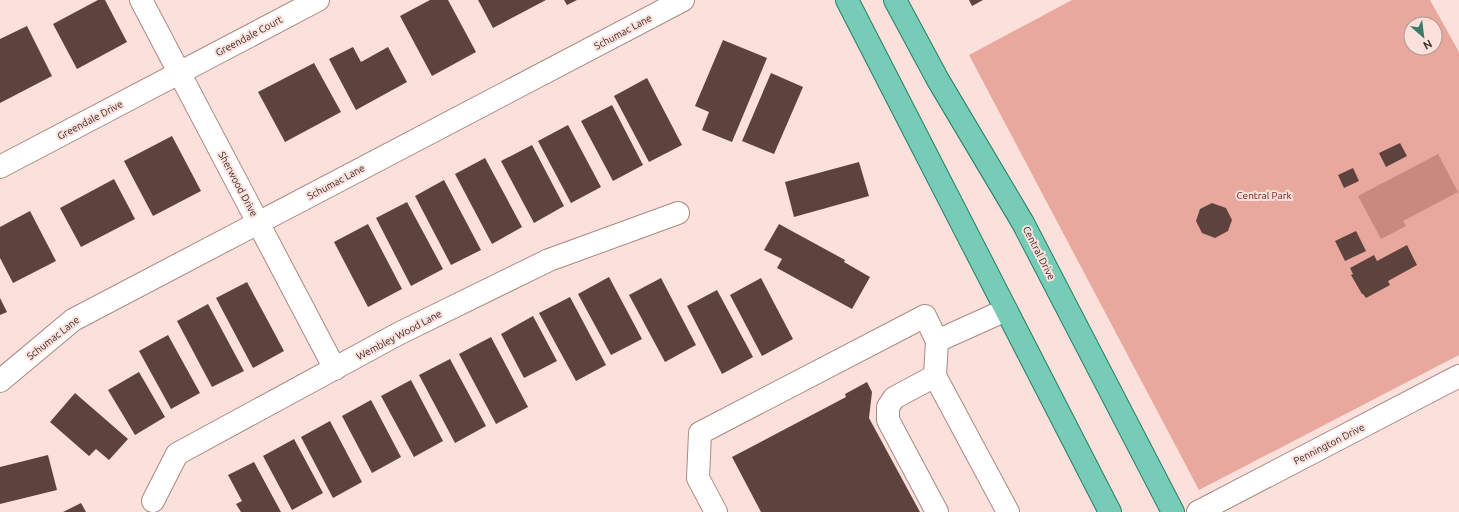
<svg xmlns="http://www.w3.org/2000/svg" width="1459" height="512" font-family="Ubuntu,sans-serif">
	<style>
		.green { fill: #e8a89e; fill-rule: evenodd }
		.water { fill: #ca897f }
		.building { fill: #5d423d }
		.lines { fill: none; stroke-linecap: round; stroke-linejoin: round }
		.minor-casing { stroke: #a98984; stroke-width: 24 }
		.major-casing { stroke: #257e65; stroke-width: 24 }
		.minor { stroke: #fff; stroke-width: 22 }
		.major { stroke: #76ccb6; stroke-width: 22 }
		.labels { text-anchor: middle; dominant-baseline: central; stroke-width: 4; stroke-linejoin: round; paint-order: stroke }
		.street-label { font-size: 10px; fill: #382b29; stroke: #fce0db }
		.park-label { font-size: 10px; fill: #651711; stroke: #fce0db }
	</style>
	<rect width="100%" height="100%" fill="#fce0db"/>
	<!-- green -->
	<path class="green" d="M 1072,0 L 1430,0 L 1459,52 L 1459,355 L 1199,490 L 969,55 ZM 1411,24 L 1435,24 L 1435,48 L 1411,48 Z"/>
	<!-- water -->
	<path class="water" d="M 1438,154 L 1458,192 L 1403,221 L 1406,226 L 1381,239 L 1358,196 Z"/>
	<!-- building -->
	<g class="building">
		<path d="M 98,0 L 105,0 L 127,42 L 77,69 L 53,24 Z"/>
		<path d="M 430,0 L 448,0 L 476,52 L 432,76 L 400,16 Z"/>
		<path d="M 478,0 L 546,0 L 493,28 Z"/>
		<path d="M 564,0 L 577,0 L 567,5 Z"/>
		<path d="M 969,0 L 983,0 L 972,6 Z"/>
		<path d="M 27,26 L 52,76 L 0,103 L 0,39 Z"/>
		<path d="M 723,40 L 767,58 L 732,142 L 702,130 L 709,112 L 695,106 Z"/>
		<path d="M 353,47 L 361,62 L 388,47 L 407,82 L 356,110 L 329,59 Z"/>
		<path d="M 314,63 L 341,112 L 285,142 L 258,92 Z"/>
		<path d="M 771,73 L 803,87 L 774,154 L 742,141 Z"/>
		<path d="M 647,78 L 682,145 L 649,162 L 614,96 Z"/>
		<path d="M 612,105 L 643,165 L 613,181 L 581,121 Z"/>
		<path d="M 568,125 L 601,187 L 571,203 L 538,141 Z"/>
		<path d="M 172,136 L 201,191 L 153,216 L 124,161 Z"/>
		<path d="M 1400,143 L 1407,156 L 1386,167 L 1379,153 Z"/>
		<path d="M 532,145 L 564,206 L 534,223 L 501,161 Z"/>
		<path d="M 485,158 L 522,227 L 492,244 L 455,174 Z"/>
		<path d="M 859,162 L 869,196 L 794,217 L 785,182 Z"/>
		<path d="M 1353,168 L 1359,181 L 1344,188 L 1338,175 Z"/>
		<path d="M 114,179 L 135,219 L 81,247 L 60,208 Z"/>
		<path d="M 444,180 L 481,250 L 451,265 L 415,196 Z"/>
		<path d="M 407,202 L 443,269 L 411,286 L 376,218 Z"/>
		<path d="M 1212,203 L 1226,208 L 1232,220 L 1228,231 L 1215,238 L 1202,233 L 1196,221 L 1200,209 Z"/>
		<path d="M 30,211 L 56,261 L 13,283 L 0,258 L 0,227 Z"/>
		<path d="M 368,224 L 402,289 L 368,307 L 334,242 Z"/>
		<path d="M 779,224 L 845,260 L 844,262 L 870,277 L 852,309 L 777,268 L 782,259 L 764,250 Z"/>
		<path d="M 1356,231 L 1366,251 L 1345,261 L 1335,241 Z"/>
		<path d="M 1407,245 L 1417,265 L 1388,281 L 1390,285 L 1366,298 L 1363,294 L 1362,294 L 1351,275 L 1353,274 L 1350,268 L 1374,255 L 1377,261 Z"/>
		<path d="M 609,277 L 642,339 L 611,355 L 578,294 Z"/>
		<path d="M 661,278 L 696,345 L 665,362 L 629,295 Z"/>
		<path d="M 761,278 L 793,339 L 762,356 L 730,295 Z"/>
		<path d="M 247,282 L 284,351 L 253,368 L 216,298 Z"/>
		<path d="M 717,290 L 753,357 L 722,374 L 687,306 Z"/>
		<path d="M 570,297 L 606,365 L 576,381 L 539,313 Z"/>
		<path d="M 0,298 L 7,312 L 0,315 Z"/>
		<path d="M 208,304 L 244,371 L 212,387 L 177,321 Z"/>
		<path d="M 533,316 L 557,361 L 524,378 L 501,334 Z"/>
		<path d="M 168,335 L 200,393 L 171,409 L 139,351 Z"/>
		<path d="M 491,337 L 528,407 L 496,424 L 459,354 Z"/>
		<path d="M 450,359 L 486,426 L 455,443 L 419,375 Z"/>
		<path d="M 139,372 L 165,417 L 135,435 L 108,390 Z"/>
		<path d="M 411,380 L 443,441 L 414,457 L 381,396 Z"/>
		<path d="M 867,382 L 872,392 L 869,418 L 920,512 L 761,512 L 732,457 L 846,397 L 845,394 Z"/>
		<path d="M 75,393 L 128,439 L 109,460 L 96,449 L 89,456 L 50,422 Z"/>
		<path d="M 371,400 L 401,457 L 372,473 L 342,416 Z"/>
		<path d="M 330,421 L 362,482 L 333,498 L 301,437 Z"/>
		<path d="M 294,439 L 323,493 L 292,510 L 263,456 Z"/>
		<path d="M 48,455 L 57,490 L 0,504 L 0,467 Z"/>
		<path d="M 254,462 L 281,512 L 241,512 L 236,504 L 242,501 L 228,475 Z"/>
		<path d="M 81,503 L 86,512 L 63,512 Z"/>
	</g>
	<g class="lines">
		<!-- minor casing -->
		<g class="minor-casing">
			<g id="minor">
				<path d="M 141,0 L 335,369"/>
				<path d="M 0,167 L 318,0"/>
				<path d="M 1006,310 L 937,341 L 935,376 L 1008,512"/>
				<path d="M 935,376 L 894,398 L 888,407 L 888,420 L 937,512"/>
				<path d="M 0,381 L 73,320 L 683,0"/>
				<path d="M 153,501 L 177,454 L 398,334 L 549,260 L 678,213"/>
				<path d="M 716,512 L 698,478 L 700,433 L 925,316 L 937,341"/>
				<path d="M 1198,512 L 1459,376"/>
			</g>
		</g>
		<!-- major casing -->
		<g class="major-casing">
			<g id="major">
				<path d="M 847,0 L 1110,512"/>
				<path d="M 895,0 L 938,80 L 1023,223 L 1173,512"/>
			</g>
		</g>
		<!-- minor -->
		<use href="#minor" class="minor"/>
		<!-- major -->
		<use href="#major" class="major"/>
	</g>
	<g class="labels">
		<!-- street labels -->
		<g class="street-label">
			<text transform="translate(623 32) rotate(-28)">Schumac Lane</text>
			<text transform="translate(249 36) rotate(-28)">Greendale Court</text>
			<text transform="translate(90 120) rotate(-28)">Greendale Drive</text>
			<text transform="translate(336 182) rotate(-28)">Schumac Lane</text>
			<text transform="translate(238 184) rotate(62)">Sherwood Drive</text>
			<text transform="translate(1039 253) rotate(63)">Central Drive</text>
			<text transform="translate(399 335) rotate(-28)">Wembley Wood Lane</text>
			<text transform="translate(53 338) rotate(-38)">Schumac Lane</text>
			<text transform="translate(1329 444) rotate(-27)">Pennington Drive</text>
		</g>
		<!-- park labels -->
		<g class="park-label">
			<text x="1264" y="195">Central Park</text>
		</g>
	</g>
	<!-- north arrow -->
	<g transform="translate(1423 36) rotate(152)"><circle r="19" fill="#fce0db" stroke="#ae9894"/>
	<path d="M0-3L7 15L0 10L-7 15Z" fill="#3d7a66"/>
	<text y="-6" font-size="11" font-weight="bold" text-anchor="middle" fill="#382b29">N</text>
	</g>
</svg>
